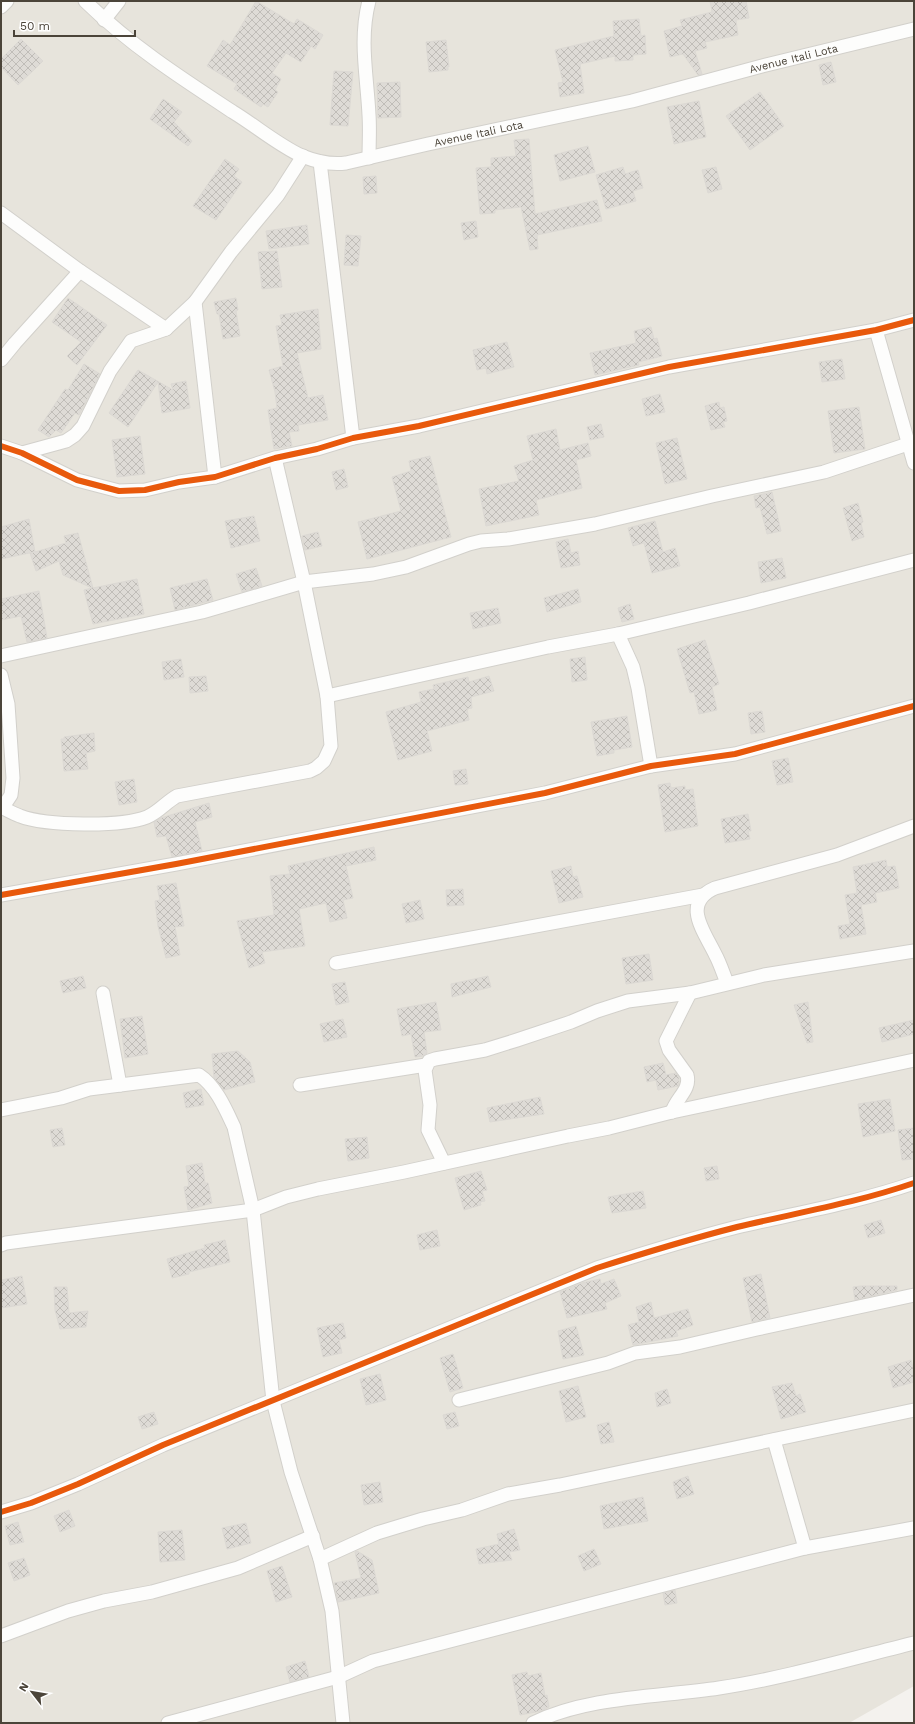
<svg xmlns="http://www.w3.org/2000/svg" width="915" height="1724" font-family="'Work Sans',sans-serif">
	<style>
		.residential { fill: #e7e4dc }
		.building { fill: url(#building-cross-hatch); stroke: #dcd9d4 }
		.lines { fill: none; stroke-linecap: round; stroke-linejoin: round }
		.minor-casing { stroke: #d2d0cb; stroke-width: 15 }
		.minor { stroke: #fdfdfc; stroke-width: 13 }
		.cycleway-casing { stroke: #fff; stroke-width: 8 }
		.cycleway { stroke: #e8590c; stroke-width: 6 }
		.labels { text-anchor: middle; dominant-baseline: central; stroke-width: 4; stroke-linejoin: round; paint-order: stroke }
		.street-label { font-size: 11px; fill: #4b4439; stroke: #fff }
	</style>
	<defs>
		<pattern id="building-cross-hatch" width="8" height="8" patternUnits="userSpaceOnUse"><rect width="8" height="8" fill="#dedbd6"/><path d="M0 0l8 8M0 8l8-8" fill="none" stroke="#c0bdb8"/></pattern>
	</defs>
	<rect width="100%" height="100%" fill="#f4f2ee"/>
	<!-- residential -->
	<path class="residential" d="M 1,1 L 914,1 L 914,1686 L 849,1723 L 1,1723 Z"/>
	<!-- building -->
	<g class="building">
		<path d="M 256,1 L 294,24 L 297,19 L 323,35 L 315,49 L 311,46 L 301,62 L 286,53 L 272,73 L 281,79 L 275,90 L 278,92 L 268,107 L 263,104 L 261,107 L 234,89 L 237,84 L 207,66 L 223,40 L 230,45 Z"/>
		<path d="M 710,1 L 746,1 L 749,18 L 736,20 L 738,35 L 705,42 L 707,48 L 695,51 L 702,74 L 698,75 L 683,54 L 670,57 L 664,31 L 682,26 L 680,20 L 712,12 Z"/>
		<path d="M 639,19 L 641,36 L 645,35 L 646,54 L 633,55 L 633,60 L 615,61 L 615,56 L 580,64 L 584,93 L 560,97 L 558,83 L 563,82 L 555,50 L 614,36 L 613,21 Z"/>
		<path d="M 21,39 L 43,61 L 18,85 L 1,67 L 1,59 Z"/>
		<path d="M 446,40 L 449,67 L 448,66 L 448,70 L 429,72 L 426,42 Z"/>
		<path d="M 831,62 L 836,82 L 823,85 L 819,65 Z"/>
		<path d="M 334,71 L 353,72 L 348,126 L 330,125 Z"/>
		<path d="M 400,82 L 401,117 L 378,118 L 377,83 Z"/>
		<path d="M 760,92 L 784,126 L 750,150 L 726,116 Z"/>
		<path d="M 163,99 L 182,112 L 174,122 L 192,141 L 188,146 L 150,119 Z"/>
		<path d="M 699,101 L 706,137 L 674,144 L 667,107 Z"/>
		<path d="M 529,139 L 535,214 L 597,200 L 602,221 L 537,235 L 538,249 L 530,250 L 521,207 L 495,210 L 495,213 L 480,214 L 476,168 L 491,167 L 491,158 L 516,156 L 514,140 Z"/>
		<path d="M 588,146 L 595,172 L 560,181 L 554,155 Z"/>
		<path d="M 225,159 L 239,169 L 234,176 L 242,182 L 216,220 L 193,206 Z"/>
		<path d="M 623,167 L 625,174 L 638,170 L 643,188 L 633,191 L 636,201 L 606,209 L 596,175 Z"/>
		<path d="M 716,167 L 722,189 L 708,193 L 702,170 Z"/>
		<path d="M 376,176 L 377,193 L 364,194 L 363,177 Z"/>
		<path d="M 476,221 L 478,237 L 464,240 L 461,223 Z"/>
		<path d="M 307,225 L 309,244 L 269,249 L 266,231 Z"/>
		<path d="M 346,235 L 361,236 L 358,266 L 344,265 Z"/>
		<path d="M 277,251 L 282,287 L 262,289 L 258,252 Z"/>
		<path d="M 68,298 L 107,325 L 77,365 L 67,356 L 81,342 L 52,322 Z"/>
		<path d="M 236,298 L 238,310 L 236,311 L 240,336 L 223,339 L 219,314 L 217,314 L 214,302 Z"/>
		<path d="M 318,309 L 321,349 L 297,353 L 308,398 L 323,395 L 328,420 L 298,425 L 299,431 L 289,432 L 292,446 L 274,449 L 268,410 L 277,408 L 275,392 L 269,370 L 283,366 L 276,326 L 282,325 L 280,315 Z"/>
		<path d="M 651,327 L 654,339 L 657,338 L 662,356 L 638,362 L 639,365 L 595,375 L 590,353 L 636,343 L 634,331 Z"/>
		<path d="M 507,342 L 514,367 L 487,374 L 486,368 L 477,370 L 473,350 Z"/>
		<path d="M 842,359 L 845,379 L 822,382 L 819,362 Z"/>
		<path d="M 84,364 L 100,374 L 79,415 L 75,413 L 61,433 L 56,430 L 49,437 L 38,430 L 65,389 L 68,390 Z"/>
		<path d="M 138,370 L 173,390 L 171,384 L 186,381 L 190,408 L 162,413 L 158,382 L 128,427 L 109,413 Z"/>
		<path d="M 660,394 L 665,412 L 646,416 L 642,399 Z"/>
		<path d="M 719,402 L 720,408 L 724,407 L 727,421 L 723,422 L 725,427 L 711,430 L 705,406 Z"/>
		<path d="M 859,407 L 865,449 L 834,453 L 828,411 Z"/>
		<path d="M 601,424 L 604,437 L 590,440 L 587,427 Z"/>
		<path d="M 556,429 L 560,450 L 588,443 L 591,456 L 576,460 L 582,488 L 536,500 L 539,515 L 486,526 L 479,489 L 519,481 L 514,466 L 533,460 L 527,436 Z"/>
		<path d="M 140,436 L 145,474 L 117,477 L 112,440 Z"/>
		<path d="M 677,438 L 687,479 L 665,484 L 656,443 Z"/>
		<path d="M 430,456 L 451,537 L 367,559 L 358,522 L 401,511 L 392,477 L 411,471 L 409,461 Z"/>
		<path d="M 344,469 L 348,487 L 336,490 L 332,472 Z"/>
		<path d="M 772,492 L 781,531 L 767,534 L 760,507 L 756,508 L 754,496 Z"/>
		<path d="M 858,503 L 863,522 L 861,523 L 864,537 L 852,541 L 843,508 Z"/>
		<path d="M 254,516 L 260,541 L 231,548 L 225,521 Z"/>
		<path d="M 29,519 L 35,552 L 66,543 L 64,536 L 78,533 L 93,588 L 137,579 L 144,614 L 93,624 L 84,590 L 92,588 L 63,575 L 59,561 L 36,571 L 30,553 L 34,552 L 1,559 L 1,527 Z"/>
		<path d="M 655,521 L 663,552 L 675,548 L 680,566 L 652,573 L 644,543 L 633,546 L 628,528 Z"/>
		<path d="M 318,532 L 322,546 L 305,550 L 302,536 Z"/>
		<path d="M 568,539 L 571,553 L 578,551 L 580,565 L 561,568 L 556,542 Z"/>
		<path d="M 782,558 L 786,578 L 761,583 L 758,562 Z"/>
		<path d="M 256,568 L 262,586 L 242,592 L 236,574 Z"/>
		<path d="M 207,579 L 213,600 L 175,610 L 170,588 Z"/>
		<path d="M 578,589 L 581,602 L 547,612 L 544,598 Z"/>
		<path d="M 39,591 L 47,638 L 27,642 L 21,616 L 1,620 L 1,599 Z"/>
		<path d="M 630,604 L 634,619 L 622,622 L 618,608 Z"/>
		<path d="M 498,608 L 501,623 L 473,629 L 470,613 Z"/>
		<path d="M 705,640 L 719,684 L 712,687 L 717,710 L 699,714 L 694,692 L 690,693 L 677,649 Z"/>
		<path d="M 585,657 L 587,680 L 572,682 L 570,659 Z"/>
		<path d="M 181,659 L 184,677 L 164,680 L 162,662 Z"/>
		<path d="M 206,676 L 208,691 L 190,693 L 189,677 Z"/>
		<path d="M 489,676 L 494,691 L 471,697 L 472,708 L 467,709 L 469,720 L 427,731 L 432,751 L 398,760 L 386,712 L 421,702 L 419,692 L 434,689 L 433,685 L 468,677 L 469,682 Z"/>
		<path d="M 762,711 L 765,732 L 751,734 L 748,713 Z"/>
		<path d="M 627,716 L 632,747 L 614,750 L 614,753 L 597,756 L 591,722 Z"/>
		<path d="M 94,733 L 95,751 L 86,753 L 88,769 L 64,771 L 61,739 L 64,739 L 64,737 Z"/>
		<path d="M 788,758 L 793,782 L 777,785 L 772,761 Z"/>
		<path d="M 466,769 L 468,784 L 455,785 L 453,771 Z"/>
		<path d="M 134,779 L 137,802 L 119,805 L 115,782 Z"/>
		<path d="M 670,783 L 671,788 L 685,786 L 685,790 L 693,789 L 698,826 L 665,832 L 658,785 Z"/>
		<path d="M 209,803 L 212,817 L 195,822 L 202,851 L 172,857 L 166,836 L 157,837 L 154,822 L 161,818 Z"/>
		<path d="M 748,814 L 751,831 L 748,831 L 750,839 L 725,843 L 721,819 Z"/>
		<path d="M 374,847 L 376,860 L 346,866 L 353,898 L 343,900 L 347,918 L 330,922 L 326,903 L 299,909 L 305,946 L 262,952 L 265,963 L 249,968 L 237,921 L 274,915 L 270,876 L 290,874 L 288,866 Z"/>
		<path d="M 886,860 L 887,867 L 895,866 L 899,888 L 875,893 L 877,902 L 861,905 L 866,934 L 840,939 L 838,926 L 850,924 L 845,895 L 857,893 L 853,867 Z"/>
		<path d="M 571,866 L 573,877 L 577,876 L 583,897 L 559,903 L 551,871 Z"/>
		<path d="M 176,883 L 184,926 L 175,927 L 180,955 L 166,958 L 158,926 L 155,901 L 160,900 L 157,886 Z"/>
		<path d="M 463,889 L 464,905 L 447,906 L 446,890 Z"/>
		<path d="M 420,900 L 424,919 L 406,923 L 402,904 Z"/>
		<path d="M 649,954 L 653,980 L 626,984 L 622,958 Z"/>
		<path d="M 83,976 L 86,988 L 63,993 L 60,981 Z"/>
		<path d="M 488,976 L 491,987 L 452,997 L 451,984 Z"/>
		<path d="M 345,982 L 349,1002 L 336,1005 L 332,984 Z"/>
		<path d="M 436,1002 L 441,1030 L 424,1032 L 427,1053 L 423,1056 L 415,1057 L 411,1034 L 402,1036 L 397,1009 Z"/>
		<path d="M 808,1002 L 813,1042 L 807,1043 L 794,1005 Z"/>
		<path d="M 142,1016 L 148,1054 L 125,1058 L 120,1019 Z"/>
		<path d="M 343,1019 L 347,1037 L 324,1042 L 320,1024 Z"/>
		<path d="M 914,1020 L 914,1034 L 882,1042 L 879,1028 Z"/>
		<path d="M 238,1051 L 250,1062 L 255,1082 L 224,1090 L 214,1078 L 212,1054 Z"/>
		<path d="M 663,1063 L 666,1075 L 676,1073 L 679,1078 L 679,1083 L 678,1086 L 658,1090 L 656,1080 L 647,1082 L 644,1067 Z"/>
		<path d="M 201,1089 L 204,1105 L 186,1108 L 183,1093 Z"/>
		<path d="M 540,1097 L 544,1114 L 490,1122 L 487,1108 Z"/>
		<path d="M 890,1099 L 895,1131 L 863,1137 L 858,1104 Z"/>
		<path d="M 62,1128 L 65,1145 L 53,1147 L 50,1130 Z"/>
		<path d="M 914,1128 L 914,1159 L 902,1160 L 898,1130 Z"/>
		<path d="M 367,1137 L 369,1158 L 348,1161 L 345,1139 Z"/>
		<path d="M 202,1163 L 205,1183 L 208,1183 L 212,1203 L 188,1210 L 184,1187 L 189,1186 L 186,1166 Z"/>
		<path d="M 717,1166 L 719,1179 L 706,1181 L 704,1168 Z"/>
		<path d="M 481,1171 L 487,1190 L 482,1191 L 485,1201 L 480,1202 L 481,1205 L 464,1210 L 455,1178 Z"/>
		<path d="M 643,1191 L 646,1208 L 612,1213 L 608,1197 Z"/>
		<path d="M 881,1220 L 885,1233 L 868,1238 L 864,1225 Z"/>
		<path d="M 437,1230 L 440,1246 L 420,1250 L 417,1235 Z"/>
		<path d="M 225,1240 L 230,1262 L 189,1272 L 189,1274 L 172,1278 L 167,1259 L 205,1248 L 204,1245 Z"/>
		<path d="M 761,1274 L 770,1318 L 752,1322 L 743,1278 Z"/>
		<path d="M 22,1276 L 27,1304 L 1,1308 L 1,1280 Z"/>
		<path d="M 600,1279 L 601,1284 L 614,1279 L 621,1296 L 605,1303 L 607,1309 L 567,1318 L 560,1292 L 582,1283 Z"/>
		<path d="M 861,1286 L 897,1286 L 897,1290 L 855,1300 L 853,1287 Z"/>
		<path d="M 54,1287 L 67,1287 L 69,1313 L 88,1311 L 86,1327 L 60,1329 L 55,1310 Z"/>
		<path d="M 651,1302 L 654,1318 L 688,1309 L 693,1325 L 676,1331 L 678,1336 L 633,1345 L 628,1325 L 639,1322 L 636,1307 Z"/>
		<path d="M 343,1323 L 346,1338 L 339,1340 L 342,1353 L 323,1357 L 317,1328 Z"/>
		<path d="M 576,1326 L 584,1355 L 563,1359 L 558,1331 Z"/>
		<path d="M 453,1354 L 463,1388 L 450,1392 L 440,1358 Z"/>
		<path d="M 911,1360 L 914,1371 L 914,1382 L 893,1388 L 888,1367 Z"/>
		<path d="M 380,1374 L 386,1400 L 366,1405 L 360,1379 Z"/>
		<path d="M 792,1383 L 796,1396 L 800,1394 L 806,1412 L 781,1419 L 772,1387 Z"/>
		<path d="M 578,1386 L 586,1417 L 566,1422 L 559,1391 Z"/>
		<path d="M 667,1389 L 671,1403 L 657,1407 L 655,1393 Z"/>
		<path d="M 154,1412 L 158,1424 L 142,1429 L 138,1417 Z"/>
		<path d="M 455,1412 L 459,1426 L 447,1429 L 443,1415 Z"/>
		<path d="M 609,1422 L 614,1442 L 601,1444 L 597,1425 Z"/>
		<path d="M 688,1476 L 694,1494 L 677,1499 L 673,1482 Z"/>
		<path d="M 380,1482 L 383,1502 L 364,1505 L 361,1485 Z"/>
		<path d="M 643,1497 L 648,1521 L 604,1529 L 600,1506 Z"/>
		<path d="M 69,1510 L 75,1526 L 60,1532 L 54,1516 Z"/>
		<path d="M 18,1522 L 24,1542 L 10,1545 L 5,1526 Z"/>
		<path d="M 246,1523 L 251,1543 L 227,1549 L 222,1528 Z"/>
		<path d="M 514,1529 L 520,1550 L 509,1552 L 512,1560 L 479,1564 L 476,1549 L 499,1544 L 497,1534 Z"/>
		<path d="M 182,1530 L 185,1560 L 160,1562 L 158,1532 Z"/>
		<path d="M 594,1549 L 601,1564 L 584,1571 L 578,1556 Z"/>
		<path d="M 357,1551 L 372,1560 L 379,1593 L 338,1602 L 334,1583 L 361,1578 L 355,1552 Z"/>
		<path d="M 24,1558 L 30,1575 L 14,1581 L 8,1563 Z"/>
		<path d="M 282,1566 L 292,1597 L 276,1602 L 267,1571 Z"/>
		<path d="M 675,1590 L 677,1603 L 665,1605 L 663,1593 Z"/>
		<path d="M 305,1661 L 309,1677 L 290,1682 L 286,1667 Z"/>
		<path d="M 527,1672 L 528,1676 L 541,1673 L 545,1696 L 547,1695 L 549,1707 L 541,1711 L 520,1715 L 512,1675 Z"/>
	</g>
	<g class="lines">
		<!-- minor casing -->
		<g class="minor-casing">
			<g id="minor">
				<path id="s1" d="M 85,1 C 130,45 181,78 233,112 C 256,126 278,145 302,156 C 317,162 331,165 346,163 L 428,144 L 632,101 L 762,66 L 914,29"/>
				<path d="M 1,7 L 7,1"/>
				<path d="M 104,20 L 119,1"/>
				<path d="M 369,158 C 369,144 370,129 369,115 C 367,75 359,40 369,1"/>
				<path d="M 320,162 L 353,438"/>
				<path d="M 1,213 L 80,271 L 166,329"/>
				<path d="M 195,302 L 215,477"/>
				<path d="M 876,330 L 914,463"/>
				<path d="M 1,360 L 15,343 L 80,271"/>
				<path d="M 1,446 L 22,453 L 77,480 L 119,491 L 145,490 L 179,482 L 215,477 L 275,458 L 317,449 L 353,438 L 419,426 L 669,367 L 876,330 L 914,320"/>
				<path d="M 22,453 L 66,441 L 75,435 L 83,426 L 110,371 L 131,341 L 166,329 L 195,302 L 231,252 L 278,195 L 303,156"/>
				<path d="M 618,634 L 633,667 L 638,688 L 651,766"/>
				<path d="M 1,656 L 202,612 L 304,582 L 373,574 L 406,567 L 469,544 L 481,541 L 508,539 L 595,524 L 712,496 L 824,472 L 914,442"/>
				<path d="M 1,675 L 8,704 L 13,778 L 11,795 L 7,801 L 1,806"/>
				<path d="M 327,696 L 548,647 L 618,634 L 749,603 L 914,560"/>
				<path d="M 1,807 C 7,810 14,814 20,816 C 46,826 122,827 147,817 C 159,812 166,802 177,796 L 310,771 L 316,768 L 324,761 L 331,746 L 327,696 L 304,582 L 275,458"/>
				<path d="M 1,895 L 176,864 L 545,793 L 651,766 L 735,754 L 914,706"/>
				<path d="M 336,963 L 703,895"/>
				<path d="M 727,983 C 723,973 720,963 715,954 C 704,931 681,903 715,888 L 837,855 L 914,826"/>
				<path d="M 103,993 L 120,1085"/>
				<path d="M 300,1085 L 426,1065"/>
				<path d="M 1,1110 L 61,1098 L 89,1089 L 199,1075 C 216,1086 226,1110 234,1127 L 253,1210 L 273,1401 L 291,1472 L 320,1559 L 332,1611 L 343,1723"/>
				<path d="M 672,1112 C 676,1098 691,1090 687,1075 L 669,1050 L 666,1041 L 690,993"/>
				<path d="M 444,1163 L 428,1130 L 430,1105 L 425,1070 L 429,1061 L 435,1059 L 485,1050 L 517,1040 L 571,1022 L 597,1011 L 628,1001 L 690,993 L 764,975 L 914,951"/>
				<path d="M 1,1245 L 6,1243 L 253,1210 L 286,1197 L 318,1189 L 404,1172 L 568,1136 L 609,1128 L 672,1112 L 914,1060"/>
				<path d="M 459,1400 L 608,1363 L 635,1353 L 680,1347 L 757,1329 L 914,1295"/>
				<path d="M 774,1440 L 805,1548"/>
				<path d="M 1,1512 L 31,1503 L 78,1484 L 163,1445 L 597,1268 C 644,1253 690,1239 737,1227 C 796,1213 856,1203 914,1183"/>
				<path d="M 320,1559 L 377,1533 L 423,1519 L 462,1510 L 508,1494 L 560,1485 L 914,1410"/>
				<path d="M 1,1636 L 68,1611 L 104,1601 L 152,1592 L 238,1568 L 313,1536"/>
				<path d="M 168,1723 L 338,1677 L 373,1661 L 805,1548 L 914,1528"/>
				<path d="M 533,1723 C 588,1696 660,1697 719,1688 C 785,1678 849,1659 914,1643"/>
			</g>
		</g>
		<!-- minor -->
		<use href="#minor" class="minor"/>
		<!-- cycleway casing -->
		<g class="cycleway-casing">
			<g id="cycleway">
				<path d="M 1,446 L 22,453 L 77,480 L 119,491 L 145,490 L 179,482 L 215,477 L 275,458 L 317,449 L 353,438 L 419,426 L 669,367 L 876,330 L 914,320"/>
				<path d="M 1,895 L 176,864 L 545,793 L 651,766 L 735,754 L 914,706"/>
				<path d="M 1,1512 L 31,1503 L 78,1484 L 163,1445 L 597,1268 C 644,1253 690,1239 737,1227 C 796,1213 856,1203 914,1183"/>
			</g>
		</g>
		<!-- cycleway -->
		<use href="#cycleway" class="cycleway"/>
	</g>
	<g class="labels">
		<!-- street labels -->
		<g class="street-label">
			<text stroke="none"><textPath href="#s1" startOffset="772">Avenue Itali Lota</textPath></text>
			<text stroke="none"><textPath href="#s1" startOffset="448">Avenue Itali Lota</textPath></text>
		</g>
	</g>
	<!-- border -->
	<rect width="915" height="1724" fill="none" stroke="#4b4439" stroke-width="4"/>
	<!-- north arrow -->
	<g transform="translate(32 1692) rotate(301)" stroke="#ffffff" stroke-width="3" paint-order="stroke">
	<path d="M0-3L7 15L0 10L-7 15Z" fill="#4b4439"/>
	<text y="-6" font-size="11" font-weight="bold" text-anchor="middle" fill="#4b4439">N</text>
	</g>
	<!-- scale -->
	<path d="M14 30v6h121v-6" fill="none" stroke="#4b4439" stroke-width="2"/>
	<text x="20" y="30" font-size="12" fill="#4b4439" stroke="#ffffff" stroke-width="3" paint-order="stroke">50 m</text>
</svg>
